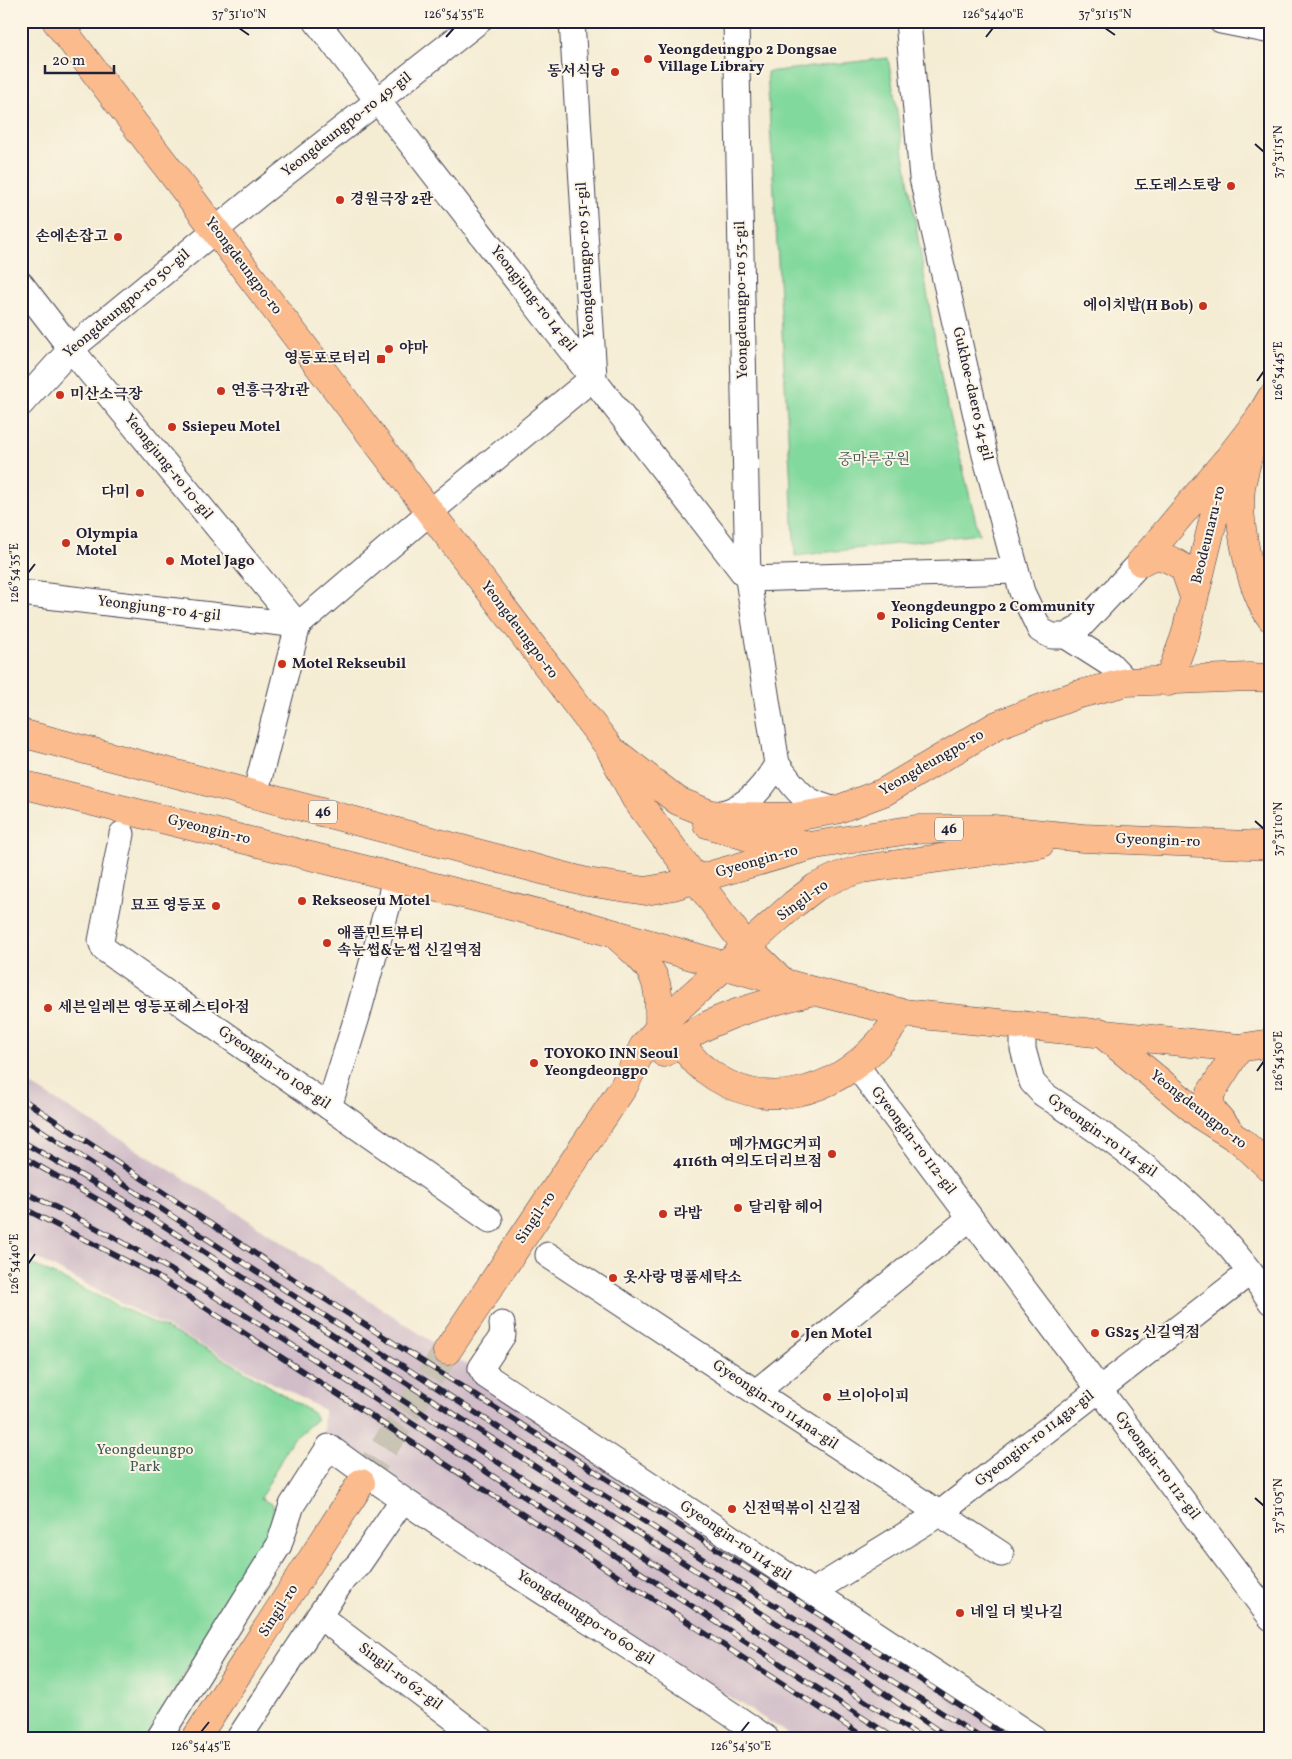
<svg xmlns="http://www.w3.org/2000/svg" width="1292" height="1759" font-family="Vollkorn,'Noto Serif KR',serif">
	<style>
		.industrial { fill: #d1bdc8 }
		.green { fill: #82d99d; stroke: #527e6c }
		.lines { fill: none; stroke-linecap: round; stroke-linejoin: round }
		.major-tunnel { stroke: #cac4b5; stroke-width: 28; stroke-dasharray: 28 14; stroke-linecap: butt }
		.minor-casing { stroke: #424052; stroke-width: 27 }
		.major-casing { stroke: #424052; stroke-width: 29 }
		.minor { stroke: #fff; stroke-width: 25 }
		.major { stroke: #fbbb8d; stroke-width: 28 }
		.rail-casing { stroke: #22223b; stroke-width: 5.5 }
		.rail { stroke: #fcf5e5; stroke-width: 4; stroke-dasharray: 11; stroke-linecap: butt }
		.ticks { fill: none; stroke: #22223b; stroke-width: 2 }
		.poi-dot { fill: #c8321e; stroke: #fcf5e5; stroke-width: 2 }
		.labels { text-anchor: middle; dominant-baseline: central; stroke-width: 4; stroke-linejoin: round; paint-order: stroke }
		.shield { fill: #fcf5e5; stroke: #63616e; stroke-width: 1 }
		.shield-label { font-size: 14px; font-weight: bold; fill: #22223b }
		.poi-label { font-size: 15px; font-weight: bold; fill: #22223b; stroke: #fcf5e5; text-anchor: start }
		.street-label { font-size: 15px; fill: #22223b; stroke: #fcf5e5 }
		.park-label { font-size: 15px; fill: #3f5958; stroke: #fcf5e5 }
		.neatline { fill: none; stroke: #22223b; stroke-width: 2 }
		.ticks-label { font-size: 12px; text-anchor: middle; fill: #22223b }
	</style>
	<rect width="100%" height="100%" fill="#fcf5e5"/>
	<filter id="ink" filterUnits="userSpaceOnUse"><feTurbulence type="fractalNoise" baseFrequency=".02" numOctaves="2"/><feDisplacementMap in="SourceGraphic" scale="10" xChannelSelector="R" yChannelSelector="G"/><feConvolveMatrix kernelMatrix="1 2 1 2 8 2 1 2 1" color-interpolation-filters="sRGB"/></filter>
	<filter id="wash" filterUnits="userSpaceOnUse"><feTurbulence type="fractalNoise" baseFrequency=".0096" numOctaves="4" result="noise"/><feDisplacementMap in="SourceGraphic" scale="20" xChannelSelector="R" yChannelSelector="G"/><feGaussianBlur stdDeviation="1.12" result="paint"/><feColorMatrix in="noise" values="0 0 0 0 0 0 0 0 0 0 0 0 0 0 0 0 0 1.4 0 .05"/><feComposite in="paint" operator="in"/></filter>
	<g filter="url(#wash)">
		<rect width="100%" height="100%" fill="#f4ecd3"/>
		<!-- industrial -->
		<path class="industrial" d="M 21,1079 L 206,1192 L 1030,1738 L 794,1737 L 371,1474 L 323,1441 L 324,1410 L 21,1250 Z"/>
		<!-- green -->
		<g class="green">
			<path d="M 888,58 L 943,388 L 979,534 L 795,556 L 767,72 Z"/>
			<path d="M 21,1259 L 177,1334 L 233,1364 L 313,1413 L 317,1419 L 291,1441 L 261,1498 L 274,1506 L 271,1528 L 146,1738 L 21,1738 Z"/>
		</g>
	</g>
	<g filter="url(#ink)">
		<g class="lines">
			<!-- major-tunnel -->
			<path class="major-tunnel" d="M 361,1483 L 447,1351"/>
			<!-- minor casing -->
			<g class="minor-casing">
				<g id="minor">
					<path d="M 316,21 L 748,579 L 1016,571"/>
					<path d="M 908,21 L 922,178 L 985,455 L 1022,592 L 1040,630 L 1052,636 L 1066,636 L 1078,629 L 1141,562"/>
					<path d="M 1221,21 L 1271,31"/>
					<path d="M 21,284 L 71,349 L 298,625"/>
					<path d="M 21,404 L 71,349 L 258,195 L 479,21"/>
					<path d="M 21,593 L 298,625"/>
					<path d="M 298,625 L 430,512 L 594,377 L 572,21"/>
					<path d="M 1066,636 L 1110,664 L 1127,682"/>
					<path d="M 777,764 C 797,791 802,802 836,810"/>
					<path d="M 255,795 L 298,625"/>
					<path d="M 712,814 C 743,813 763,789 777,764 L 748,579 L 736,21"/>
					<path d="M 122,834 L 101,941 L 104,949 L 490,1220"/>
					<path d="M 1023,1024 L 1023,1049 L 1032,1082 L 1043,1094 C 1129,1150 1215,1214 1271,1302"/>
					<path d="M 855,1064 L 1271,1618"/>
					<path d="M 329,1107 L 357,1017 L 396,876"/>
					<path d="M 548,1255 L 1001,1554"/>
					<path d="M 502,1324 L 503,1335 L 481,1368 L 486,1376 L 1034,1738"/>
					<path d="M 756,1392 L 970,1218"/>
					<path d="M 812,1592 L 939,1514 L 1249,1273"/>
					<path d="M 319,1616 L 480,1738"/>
					<path d="M 159,1738 L 279,1545 L 292,1505 L 329,1447 C 470,1551 622,1638 766,1738"/>
					<path d="M 239,1738 L 344,1578 L 358,1565 L 402,1501"/>
				</g>
			</g>
			<!-- major casing -->
			<g class="major-casing">
				<g id="major">
					<path d="M 56,21 L 609,747 L 635,798 L 746,946 L 780,979"/>
					<path d="M 1256,429 C 1251,448 1244,469 1241,488 C 1237,523 1250,590 1271,618"/>
					<path d="M 1141,562 L 1225,462"/>
					<path d="M 1141,562 C 1159,551 1168,558 1184,568 L 1194,597"/>
					<path d="M 1168,682 L 1185,636 L 1228,459 L 1258,420 L 1271,398"/>
					<path d="M 21,733 L 587,882 L 646,891 L 673,886 L 815,845 L 916,829 L 994,829 L 1083,838 L 1271,846"/>
					<path d="M 616,753 L 678,801 L 710,814 L 737,816 L 794,817 L 836,810 L 884,792 L 997,725 L 1076,695 L 1127,682 L 1249,677 L 1271,678"/>
					<path d="M 21,784 L 567,920 L 813,991 L 903,1013 L 1239,1048 L 1271,1043"/>
					<path d="M 707,824 L 748,837 L 803,844"/>
					<path d="M 618,937 C 656,971 660,976 659,1028"/>
					<path d="M 1100,1032 L 1204,1118 L 1242,1142 L 1271,1169"/>
					<path d="M 678,1042 C 687,1050 694,1062 704,1069 C 762,1115 833,1094 879,1043 C 888,1034 894,1022 903,1013"/>
					<path d="M 664,1053 C 707,1017 759,1005 813,991"/>
					<path d="M 1228,1129 L 1211,1109 L 1210,1094 L 1239,1048"/>
					<path d="M 447,1351 L 624,1086 L 643,1047 L 668,1017 L 794,904 L 816,887 L 839,876 L 862,869 L 1040,844"/>
					<path d="M 196,1738 L 361,1483"/>
				</g>
			</g>
			<!-- minor -->
			<use href="#minor" class="minor"/>
			<!-- major -->
			<use href="#major" class="major"/>
			<!-- rail casing -->
			<g class="rail-casing">
				<g id="rail">
					<path d="M 21,1098 L 298,1282 L 886,1657 L 1009,1738"/>
					<path d="M 21,1117 L 291,1294 L 981,1738"/>
					<path d="M 21,1141 L 124,1200 L 869,1683 L 949,1738"/>
					<path d="M 21,1156 L 116,1210 L 276,1318 L 922,1738"/>
					<path d="M 21,1191 C 108,1230 189,1280 269,1330 L 894,1738"/>
					<path d="M 21,1207 L 158,1277 L 866,1738"/>
				</g>
			</g>
			<!-- rail -->
			<use href="#rail" class="rail"/>
		</g>
	</g>
	<!-- ticks -->
	<path class="ticks" d="M 239,28 L 249,35M 1105,28 L 1115,35M 446,37 L 454,28M 986,37 L 993,28M 1255,144 L 1264,152M 1257,381 L 1264,371M 28,573 L 35,564M 1255,821 L 1264,829M 1257,1071 L 1264,1061M 28,1264 L 35,1254M 1255,1498 L 1264,1506M 201,1732 L 209,1722M 741,1732 L 749,1722"/>
	<!-- markers -->
	<g class="poi-dot">
		<circle cx="648" cy="59" r="5"/>
		<circle cx="615" cy="72" r="5"/>
		<circle cx="1231" cy="186" r="5"/>
		<circle cx="340" cy="200" r="5"/>
		<circle cx="118" cy="237" r="5"/>
		<circle cx="1203" cy="306" r="5"/>
		<circle cx="389" cy="349" r="5"/>
		<rect x="376" y="354" width="10" height="10" rx="2.5"/>
		<circle cx="221" cy="391" r="5"/>
		<circle cx="60" cy="395" r="5"/>
		<circle cx="172" cy="427" r="5"/>
		<circle cx="140" cy="493" r="5"/>
		<circle cx="66" cy="543" r="5"/>
		<circle cx="170" cy="561" r="5"/>
		<circle cx="881" cy="616" r="5"/>
		<circle cx="282" cy="664" r="5"/>
		<circle cx="302" cy="901" r="5"/>
		<circle cx="216" cy="906" r="5"/>
		<circle cx="327" cy="943" r="5"/>
		<circle cx="48" cy="1008" r="5"/>
		<circle cx="534" cy="1063" r="5"/>
		<circle cx="832" cy="1154" r="5"/>
		<circle cx="738" cy="1208" r="5"/>
		<circle cx="663" cy="1214" r="5"/>
		<circle cx="613" cy="1278" r="5"/>
		<circle cx="1095" cy="1333" r="5"/>
		<circle cx="795" cy="1334" r="5"/>
		<circle cx="827" cy="1397" r="5"/>
		<circle cx="732" cy="1509" r="5"/>
		<circle cx="960" cy="1613" r="5"/>
	</g>
	<g class="labels">
		<!-- shield labels -->
		<g class="shield">
			<rect x="309" y="800.5" width="28" height="23" rx="4"/>
			<rect x="935" y="817.5" width="28" height="23" rx="4"/>
		</g>
		<g class="shield-label">
			<text x="323" y="812">46</text>
			<text x="949" y="829">46</text>
		</g>
		<!-- poi labels -->
		<g class="poi-label">
			<text x="658" y="50">Yeongdeungpo 2 Dongsae<tspan x="658" dy="17">Village Library</tspan></text>
			<text x="605" y="72" text-anchor="end">동서식당</text>
			<text x="1221" y="186" text-anchor="end">도도레스토랑</text>
			<text x="350" y="200">경원극장 2관</text>
			<text x="108" y="237" text-anchor="end">손에손잡고</text>
			<text x="1193" y="306" text-anchor="end">에이치밥(H Bob)</text>
			<text x="399" y="349">야마</text>
			<text x="371" y="359" text-anchor="end">영등포로터리</text>
			<text x="231" y="391">연흥극장1관</text>
			<text x="70" y="395">미산소극장</text>
			<text x="182" y="427">Ssiepeu Motel</text>
			<text x="130" y="493" text-anchor="end">다미</text>
			<text x="76" y="534">Olympia<tspan x="76" dy="17">Motel</tspan></text>
			<text x="180" y="561">Motel Jago</text>
			<text x="891" y="607">Yeongdeungpo 2 Community<tspan x="891" dy="17">Policing Center</tspan></text>
			<text x="292" y="664">Motel Rekseubil</text>
			<text x="312" y="901">Rekseoseu Motel</text>
			<text x="206" y="906" text-anchor="end">묘프 영등포</text>
			<text x="337" y="934">애플민트뷰티<tspan x="337" dy="17">속눈썹&amp;눈썹 신길역점</tspan></text>
			<text x="58" y="1008">세븐일레븐 영등포헤스티아점</text>
			<text x="544" y="1054">TOYOKO INN Seoul<tspan x="544" dy="17">Yeongdeongpo</tspan></text>
			<text x="822" y="1145" text-anchor="end">메가MGC커피<tspan x="822" dy="17">4116th 여의도더리브점</tspan></text>
			<text x="748" y="1208">달리함 헤어</text>
			<text x="673" y="1214">라밥</text>
			<text x="623" y="1278">옷사랑 명품세탁소</text>
			<text x="1105" y="1333">GS25 신길역점</text>
			<text x="805" y="1334">Jen Motel</text>
			<text x="837" y="1397">브이아이피</text>
			<text x="742" y="1509">신전떡볶이 신길점</text>
			<text x="970" y="1613">네일 더 빛나길</text>
		</g>
		<!-- street labels -->
		<g class="street-label">
			<text transform="translate(347 125) rotate(-38)">Yeongdeungpo-ro 49-gil</text>
			<text transform="translate(586 260) rotate(-93)">Yeongdeungpo-ro 51-gil</text>
			<text transform="translate(243 266) rotate(53)">Yeongdeungpo-ro</text>
			<text transform="translate(533 299) rotate(52)">Yeongjung-ro 14-gil</text>
			<text transform="translate(742 300) rotate(-91)">Yeongdeungpo-ro 53-gil</text>
			<text transform="translate(127 304) rotate(-40)">Yeongdeungpo-ro 50-gil</text>
			<text transform="translate(972 394) rotate(77)">Gukhoe-daero 54-gil</text>
			<text transform="translate(168 467) rotate(51)">Yeongjung-ro 10-gil</text>
			<text transform="translate(1209 535) rotate(-76)">Beodeunaru-ro</text>
			<text transform="translate(159 609) rotate(7)">Yeongjung-ro 4-gil</text>
			<text transform="translate(519 630) rotate(53)">Yeongdeungpo-ro</text>
			<text transform="translate(932 763) rotate(-30)">Yeongdeungpo-ro</text>
			<text transform="translate(209 830) rotate(14)">Gyeongin-ro</text>
			<text transform="translate(1158 841) rotate(2)">Gyeongin-ro</text>
			<text transform="translate(757 862) rotate(-16)">Gyeongin-ro</text>
			<text transform="translate(803 901) rotate(-36)">Singil-ro</text>
			<text transform="translate(274 1068) rotate(35)">Gyeongin-ro 108-gil</text>
			<text transform="translate(1198 1110) rotate(38)">Yeongdeungpo-ro</text>
			<text transform="translate(1102 1136) rotate(36)">Gyeongin-ro 114-gil</text>
			<text transform="translate(913 1141) rotate(53)">Gyeongin-ro 112-gil</text>
			<text transform="translate(536 1218) rotate(-56)">Singil-ro</text>
			<text transform="translate(775 1405) rotate(34)">Gyeongin-ro 114na-gil</text>
			<text transform="translate(1035 1439) rotate(-38)">Gyeongin-ro 114ga-gil</text>
			<text transform="translate(1157 1466) rotate(53)">Gyeongin-ro 112-gil</text>
			<text transform="translate(735 1541) rotate(34)">Gyeongin-ro 114-gil</text>
			<text transform="translate(279 1611) rotate(-57)">Singil-ro</text>
			<text transform="translate(585 1618) rotate(33)">Yeongdeungpo-ro 60-gil</text>
			<text transform="translate(400 1677) rotate(37)">Singil-ro 62-gil</text>
		</g>
		<!-- park labels -->
		<g class="park-label">
			<text x="874" y="460">중마루공원</text>
			<text x="145" y="1450">Yeongdeungpo<tspan x="145" dy="17">Park</tspan></text>
		</g>
	</g>
	<!-- margin -->
	<rect width="1292" height="1759" fill="none" stroke="#fcf5e5" stroke-width="55"/>
	<!-- scale -->
	<path d="M45 65v8h69v-8" fill="none" stroke="#22223b" stroke-width="2.5"/>
	<text x="52" y="65" font-size="15" fill="#22223b" stroke="#fcf5e5" stroke-width="4" paint-order="stroke">20 m</text>
	<rect x="28" y="28" width="1236" height="1704" class="neatline"/>
	<g class="ticks-label">
		<text x="239" y="18">37°31'10"N</text>
		<text x="454" y="18">126°54'35"E</text>
		<text x="993" y="18">126°54'40"E</text>
		<text x="1105" y="18">37°31'15"N</text>
		<text transform="translate(1278 152) rotate(-90)" y="4">37°31'15"N</text>
		<text transform="translate(1278 371) rotate(-90)" y="4">126°54'45"E</text>
		<text transform="translate(14 573) rotate(-90)" y="4">126°54'35"E</text>
		<text transform="translate(1278 829) rotate(-90)" y="4">37°31'10"N</text>
		<text transform="translate(1278 1061) rotate(-90)" y="4">126°54'50"E</text>
		<text transform="translate(14 1264) rotate(-90)" y="4">126°54'40"E</text>
		<text transform="translate(1278 1506) rotate(-90)" y="4">37°31'05"N</text>
		<text x="201" y="1750">126°54'45"E</text>
		<text x="741" y="1750">126°54'50"E</text>
	</g>
</svg>
